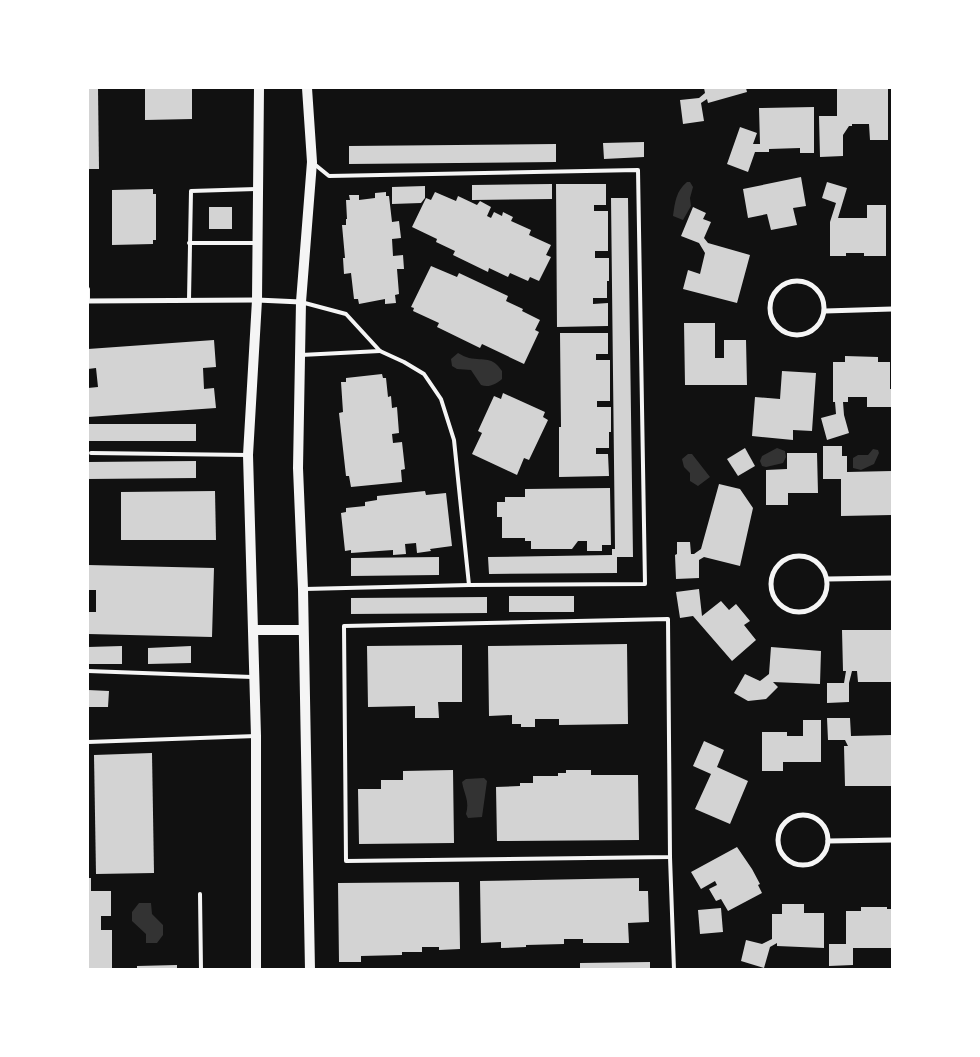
<svg xmlns="http://www.w3.org/2000/svg" width="980" height="1057" font-family="'PT Serif',serif">
	<style>
		.water { fill: #333 }
		.building { fill: #d3d3d3 }
		.lines { fill: none; stroke-linecap: round; stroke-linejoin: round }
		.service { stroke: #f5f5f5; stroke-width: 4 }
		.minor { stroke: #f5f5f5; stroke-width: 5 }
		.secondary { stroke: #f5f5f5; stroke-width: 10 }
	</style>
	<rect width="100%" height="100%" fill="#111"/>
	<!-- water -->
	<g class="water">
		<path d="M 687,182 L 690,182 L 693,187 L 690,198 L 691,206 L 683,220 L 673,216 C 675,202 676,191 687,182 Z"/>
		<path d="M 458,353 C 462,355 465,357 469,358 C 485,361 492,356 502,371 L 502,379 C 496,384 489,388 481,385 L 471,370 L 457,369 L 452,366 L 451,359 Z"/>
		<path d="M 777,448 L 785,451 L 786,457 L 783,463 L 766,467 L 762,466 L 760,461 L 762,456 Z"/>
		<path d="M 873,449 L 878,450 L 879,453 L 874,464 L 861,470 L 853,468 L 853,458 L 858,455 L 868,455 Z"/>
		<path d="M 688,454 L 692,454 L 710,477 L 698,486 L 690,481 L 690,473 L 684,467 L 682,459 Z"/>
		<path d="M 484,778 L 487,781 L 482,817 L 468,818 L 466,814 C 470,801 464,794 462,782 L 466,779 Z"/>
		<path d="M 139,903 L 151,903 L 152,914 L 163,925 L 163,935 L 157,943 L 146,943 L 146,934 L 132,921 L 132,912 Z"/>
	</g>
	<!-- building -->
	<g class="building">
		<path d="M 88,88 L 98,88 L 99,169 L 88,169 Z"/>
		<path d="M 145,88 L 192,88 L 192,119 L 145,120 Z"/>
		<path d="M 704,88 L 746,88 L 747,92 L 708,103 L 707,99 L 701,103 L 704,121 L 683,124 L 680,100 L 699,98 L 705,93 Z"/>
		<path d="M 837,88 L 888,88 L 888,140 L 870,140 L 869,124 L 852,124 L 852,126 L 849,126 L 843,135 L 843,156 L 820,157 L 819,116 L 837,116 Z"/>
		<path d="M 814,107 L 814,153 L 800,153 L 800,148 L 769,149 L 769,152 L 755,152 L 748,172 L 727,164 L 740,127 L 757,133 L 753,144 L 760,144 L 759,108 Z"/>
		<path d="M 644,142 L 644,157 L 604,159 L 603,143 Z"/>
		<path d="M 556,144 L 556,162 L 349,164 L 349,146 Z"/>
		<path d="M 801,177 L 806,206 L 793,208 L 797,225 L 771,230 L 767,214 L 748,218 L 743,189 Z"/>
		<path d="M 827,182 L 847,188 L 838,218 L 867,218 L 867,205 L 886,205 L 886,256 L 864,256 L 864,253 L 846,253 L 846,256 L 830,256 L 830,222 L 836,203 L 822,198 Z"/>
		<path d="M 552,184 L 552,199 L 472,200 L 472,185 Z"/>
		<path d="M 556,184 L 606,184 L 606,205 L 594,205 L 594,211 L 608,211 L 608,251 L 595,251 L 595,258 L 609,258 L 609,281 L 607,281 L 607,298 L 593,298 L 593,304 L 608,303 L 608,326 L 557,327 Z"/>
		<path d="M 425,186 L 425,198 L 421,203 L 392,204 L 392,187 Z"/>
		<path d="M 153,189 L 153,194 L 156,194 L 156,240 L 153,240 L 153,244 L 112,245 L 112,190 Z"/>
		<path d="M 386,192 L 386,196 L 389,196 L 392,222 L 399,221 L 401,238 L 392,239 L 393,256 L 403,255 L 404,269 L 397,269 L 399,294 L 395,295 L 396,303 L 385,304 L 385,299 L 359,304 L 358,299 L 354,299 L 351,273 L 344,274 L 343,258 L 345,258 L 342,225 L 346,225 L 346,219 L 347,219 L 346,200 L 350,200 L 349,195 L 359,195 L 359,200 L 375,198 L 375,193 Z"/>
		<path d="M 435,192 L 456,201 L 458,196 L 477,205 L 480,201 L 491,207 L 487,216 L 491,218 L 494,212 L 502,216 L 503,212 L 513,217 L 511,221 L 531,230 L 529,235 L 551,245 L 546,255 L 551,257 L 539,281 L 530,277 L 528,281 L 510,273 L 508,277 L 489,268 L 488,272 L 453,255 L 455,251 L 436,242 L 437,239 L 412,227 L 426,198 L 431,200 Z"/>
		<path d="M 611,198 L 628,198 L 633,557 L 617,557 L 617,573 L 489,574 L 488,557 L 612,555 L 612,549 L 615,549 Z"/>
		<rect x="209" y="207" width="23" height="22"/>
		<path d="M 693,207 L 706,213 L 703,219 L 711,222 L 704,238 L 708,243 L 750,255 L 737,303 L 683,289 L 688,270 L 700,274 L 705,253 L 699,243 L 681,236 Z"/>
		<path d="M 431,266 L 457,277 L 459,273 L 508,296 L 506,301 L 523,309 L 522,311 L 540,320 L 535,330 L 539,332 L 524,364 L 482,344 L 480,348 L 437,327 L 439,323 L 413,311 L 414,308 L 411,307 Z"/>
		<path d="M 684,323 L 715,323 L 715,358 L 724,358 L 724,340 L 746,340 L 747,385 L 685,385 Z"/>
		<path d="M 560,333 L 608,333 L 608,354 L 596,354 L 596,360 L 610,360 L 610,401 L 597,401 L 597,407 L 611,407 L 611,432 L 609,432 L 609,448 L 596,448 L 596,454 L 608,454 L 609,476 L 559,477 L 559,427 L 561,427 Z"/>
		<path d="M 214,340 L 216,367 L 203,368 L 204,389 L 214,388 L 216,408 L 88,417 L 88,388 L 98,387 L 96,368 L 88,369 L 88,349 Z"/>
		<path d="M 845,356 L 878,357 L 878,362 L 890,362 L 890,389 L 892,389 L 892,407 L 867,407 L 867,397 L 848,397 L 848,402 L 843,402 L 844,415 L 849,433 L 827,440 L 821,418 L 836,414 L 835,402 L 833,402 L 833,362 L 845,362 Z"/>
		<path d="M 782,371 L 816,373 L 812,431 L 793,430 L 793,440 L 752,436 L 755,397 L 780,399 Z"/>
		<path d="M 382,374 L 383,378 L 386,378 L 388,397 L 391,396 L 392,408 L 397,407 L 399,433 L 392,434 L 393,443 L 402,442 L 405,469 L 401,470 L 402,482 L 351,487 L 349,476 L 346,476 L 339,413 L 343,412 L 341,382 L 346,382 L 346,378 Z"/>
		<path d="M 503,393 L 545,412 L 543,417 L 548,420 L 529,460 L 524,458 L 517,475 L 472,454 L 482,433 L 478,431 L 494,396 L 501,399 Z"/>
		<rect x="88" y="424" width="108" height="17"/>
		<path d="M 823,446 L 842,446 L 842,456 L 847,456 L 847,472 L 892,471 L 892,515 L 841,516 L 841,479 L 823,479 Z"/>
		<path d="M 745,448 L 755,466 L 738,476 L 727,459 Z"/>
		<path d="M 787,453 L 817,453 L 818,493 L 788,493 L 788,505 L 766,505 L 766,470 L 787,469 Z"/>
		<path d="M 196,461 L 196,478 L 88,479 L 88,462 Z"/>
		<path d="M 719,484 L 740,489 L 753,508 L 740,566 L 704,557 L 699,560 L 699,578 L 676,579 L 675,555 L 677,554 L 677,542 L 690,542 L 691,554 L 694,554 L 701,549 Z"/>
		<path d="M 610,488 L 611,545 L 602,545 L 602,551 L 587,551 L 587,541 L 578,541 L 572,549 L 531,549 L 531,541 L 525,541 L 525,538 L 502,538 L 502,517 L 497,517 L 497,502 L 505,502 L 505,497 L 525,497 L 525,489 Z"/>
		<path d="M 215,491 L 216,540 L 121,540 L 121,492 Z"/>
		<path d="M 425,491 L 426,495 L 446,493 L 452,546 L 430,549 L 431,551 L 417,553 L 416,543 L 405,544 L 406,554 L 393,555 L 393,550 L 351,553 L 351,550 L 345,551 L 341,513 L 346,512 L 346,508 L 365,506 L 365,502 L 377,500 L 377,496 Z"/>
		<path d="M 439,557 L 439,575 L 351,576 L 351,558 Z"/>
		<path d="M 88,565 L 214,568 L 212,637 L 88,634 L 88,612 L 96,612 L 96,590 L 88,590 Z"/>
		<path d="M 699,589 L 702,616 L 721,601 L 729,610 L 736,604 L 750,621 L 744,625 L 756,640 L 732,661 L 693,616 L 680,618 L 676,592 Z"/>
		<rect x="509" y="596" width="65" height="16"/>
		<path d="M 487,597 L 487,613 L 351,614 L 351,598 Z"/>
		<path d="M 842,630 L 892,630 L 892,682 L 858,682 L 857,671 L 852,671 L 849,683 L 849,702 L 827,703 L 827,683 L 844,683 L 846,671 L 843,671 Z"/>
		<path d="M 627,644 L 628,724 L 559,725 L 559,719 L 535,719 L 535,727 L 521,727 L 521,724 L 512,724 L 512,715 L 489,716 L 488,646 Z"/>
		<path d="M 462,645 L 462,702 L 438,702 L 439,718 L 415,718 L 415,706 L 368,707 L 367,646 Z"/>
		<path d="M 122,646 L 122,664 L 88,664 L 88,647 Z"/>
		<path d="M 191,646 L 191,663 L 148,664 L 148,648 Z"/>
		<path d="M 771,647 L 821,651 L 820,684 L 773,682 L 778,687 L 766,699 L 748,701 L 734,693 L 745,674 L 760,681 L 769,674 Z"/>
		<path d="M 88,690 L 109,691 L 108,707 L 88,707 Z"/>
		<path d="M 827,718 L 850,718 L 851,736 L 892,735 L 892,786 L 845,786 L 844,746 L 848,746 L 845,740 L 828,740 Z"/>
		<path d="M 803,720 L 821,720 L 821,762 L 783,762 L 783,771 L 762,771 L 762,732 L 787,732 L 787,736 L 803,736 Z"/>
		<path d="M 704,741 L 724,750 L 717,767 L 748,781 L 730,824 L 695,809 L 711,774 L 693,766 Z"/>
		<path d="M 152,753 L 154,873 L 96,874 L 94,755 Z"/>
		<path d="M 453,770 L 454,843 L 359,844 L 358,789 L 381,789 L 381,780 L 403,780 L 403,771 Z"/>
		<path d="M 566,770 L 591,770 L 591,775 L 638,775 L 639,840 L 497,841 L 496,787 L 520,786 L 520,783 L 533,783 L 533,776 L 558,776 L 558,773 L 566,773 Z"/>
		<path d="M 737,847 L 752,869 L 760,884 L 758,885 L 762,893 L 728,911 L 721,899 L 716,901 L 709,889 L 717,885 L 715,881 L 701,889 L 691,872 Z"/>
		<path d="M 88,878 L 91,878 L 91,891 L 111,891 L 111,916 L 101,916 L 101,930 L 112,930 L 112,970 L 88,970 Z"/>
		<path d="M 639,878 L 639,891 L 648,891 L 649,922 L 628,923 L 629,943 L 583,943 L 583,939 L 564,939 L 564,944 L 526,945 L 526,947 L 501,948 L 501,942 L 481,943 L 480,881 Z"/>
		<path d="M 459,882 L 460,949 L 439,950 L 439,947 L 422,947 L 422,952 L 402,952 L 402,955 L 361,956 L 361,962 L 339,962 L 338,883 Z"/>
		<path d="M 782,904 L 804,904 L 804,913 L 824,913 L 824,948 L 777,946 L 777,943 L 770,947 L 764,968 L 741,961 L 746,940 L 762,944 L 772,939 L 772,914 L 782,914 Z"/>
		<path d="M 861,907 L 887,907 L 887,909 L 892,909 L 892,948 L 853,948 L 853,965 L 829,966 L 829,944 L 846,944 L 846,911 L 861,911 Z"/>
		<path d="M 721,908 L 723,932 L 700,934 L 698,910 Z"/>
		<path d="M 650,962 L 650,970 L 580,970 L 580,963 Z"/>
		<path d="M 177,965 L 177,970 L 137,970 L 137,966 Z"/>
	</g>
	<g class="lines">
		<!-- service -->
		<g class="service">
			<path d="M 189,243 L 257,243"/>
			<path d="M 88,289 L 88,301"/>
			<path d="M 189,300 L 191,191 L 257,189"/>
			<path d="M 301,302 L 346,314 L 380,351 L 404,362 L 424,374 L 441,399 L 454,440 L 469,585"/>
			<path d="M 301,355 L 380,351"/>
			<path d="M 91,453 L 248,455"/>
			<path d="M 305,589 L 469,585 L 645,584 L 638,170 L 329,176 L 313,163"/>
			<path d="M 668,619 L 670,857 L 346,861 L 344,626 Z"/>
			<path d="M 88,671 L 252,677"/>
			<path d="M 88,742 L 256,736"/>
			<path d="M 670,857 L 674,970"/>
			<path d="M 200,894 L 201,970"/>
		</g>
		<!-- minor -->
		<g class="minor">
			<circle cx="797" cy="308" r="27"/>
			<path d="M 88,301 L 257,300 L 301,302"/>
			<path d="M 825,311 L 892,309"/>
			<circle cx="799" cy="584" r="28"/>
			<path d="M 827,579 L 892,578"/>
			<circle cx="803" cy="840" r="25"/>
			<path d="M 828,841 L 892,840"/>
		</g>
		<!-- secondary -->
		<g class="secondary">
			<path d="M 307,88 L 312,162 L 301,302 L 298,468 L 303,589 L 310,970"/>
			<path d="M 254,630 L 303,630"/>
			<path d="M 256,970 L 256,736 L 248,455 L 257,300 L 259,88"/>
		</g>
	</g>
	<!-- border -->
	<rect width="980" height="1057" fill="none" stroke="#ffffff" stroke-width="178"/>
</svg>
